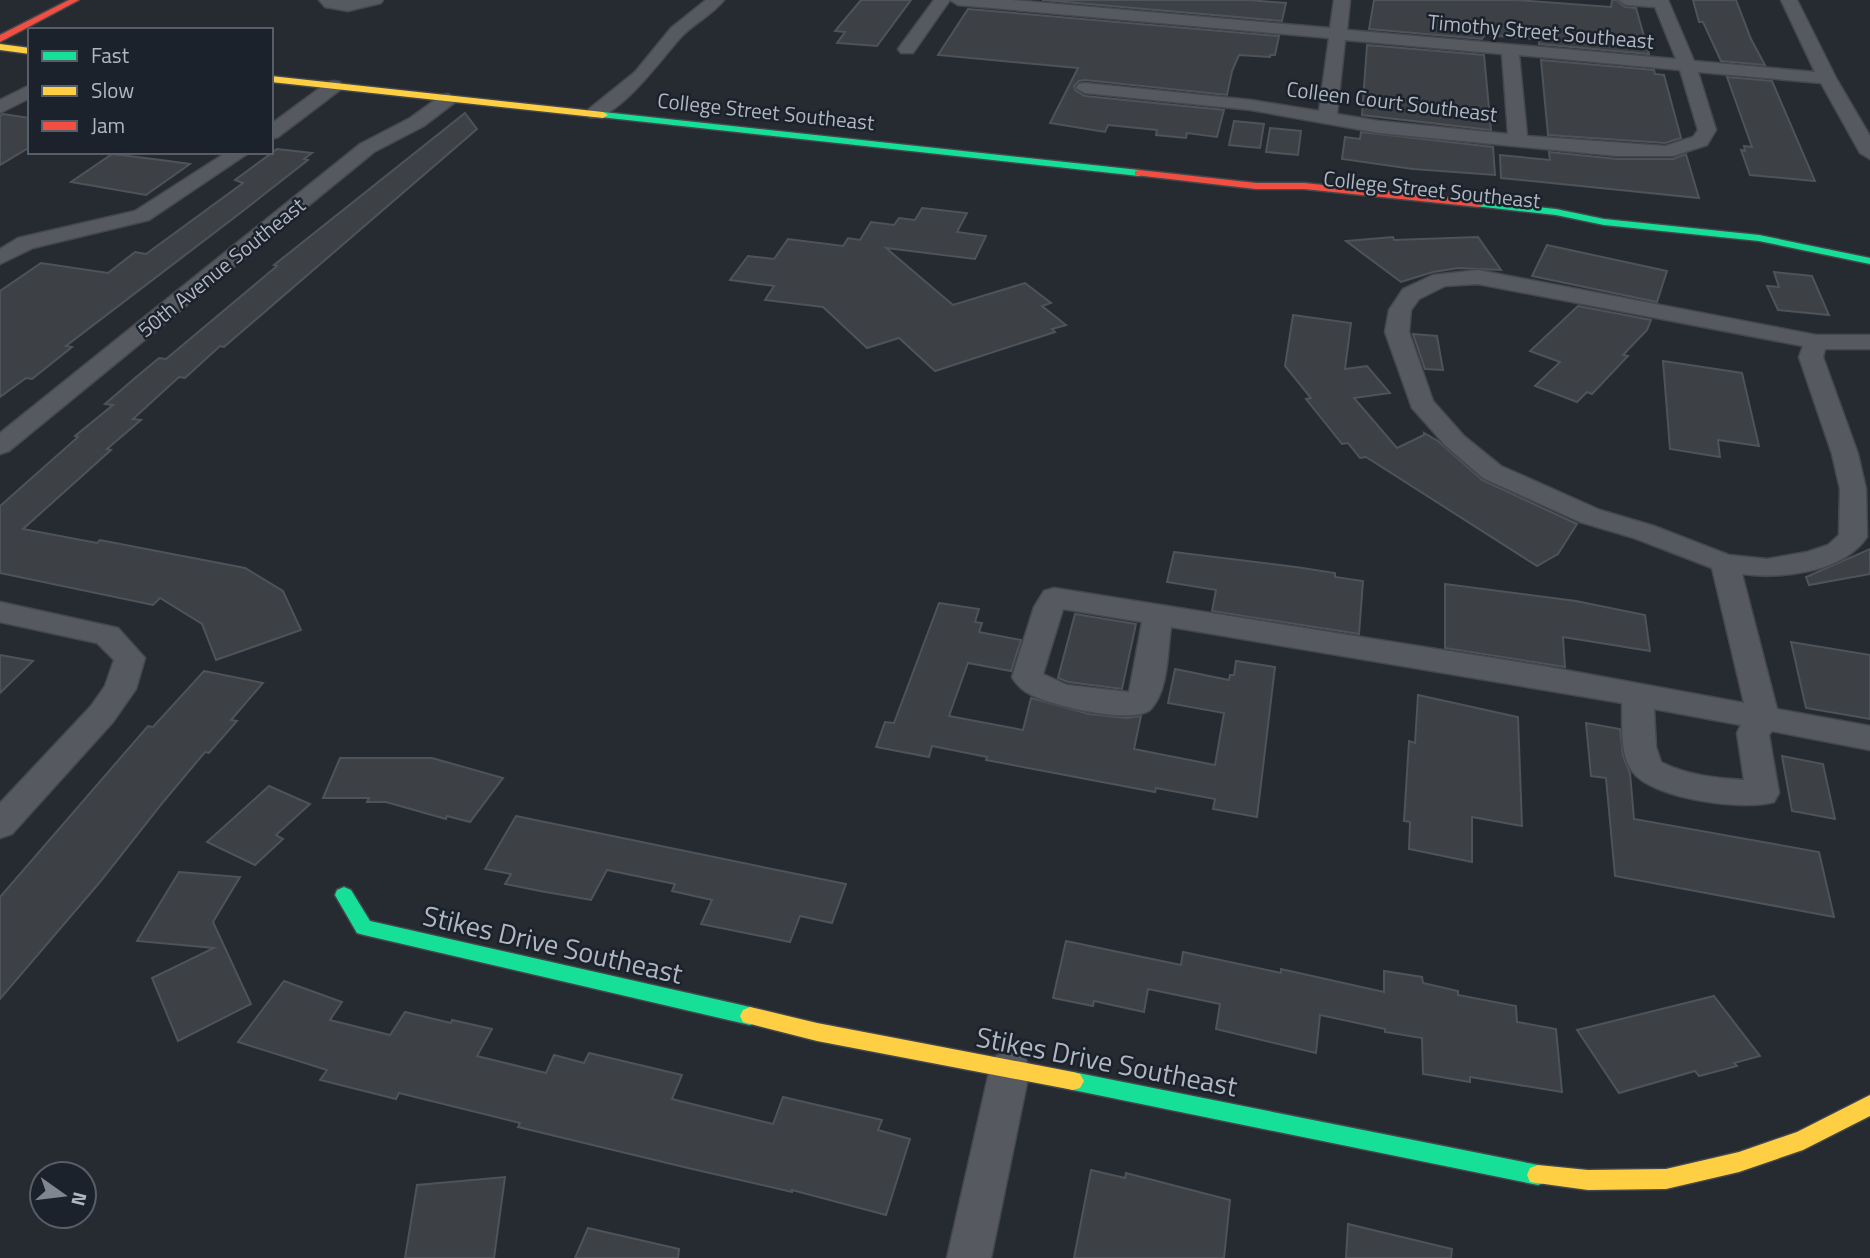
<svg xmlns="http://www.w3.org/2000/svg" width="1870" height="1258" font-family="'Titillium Web',sans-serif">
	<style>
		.building { fill: #3d4146; stroke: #4e5359; stroke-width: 2 }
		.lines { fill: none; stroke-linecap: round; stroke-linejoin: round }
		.street-casing { stroke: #44474c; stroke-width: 3 }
		.fast-casing { stroke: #44474c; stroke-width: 3 }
		.slow-casing { stroke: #44474c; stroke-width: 3 }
		.jam-casing { stroke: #44474c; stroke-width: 3 }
		.street { fill: #56595f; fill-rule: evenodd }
		.fast { fill: #16e098; fill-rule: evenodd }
		.slow { fill: #ffcf43; fill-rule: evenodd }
		.jam { fill: #f24e42; fill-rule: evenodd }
		.labels { text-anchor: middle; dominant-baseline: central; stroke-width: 5; stroke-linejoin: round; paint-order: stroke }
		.far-street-label { font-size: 21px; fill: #b0b7c3; stroke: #1b222b }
		.near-street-label { font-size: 28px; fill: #b0b7c3; stroke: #1b222b }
	</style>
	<rect width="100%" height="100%" fill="#262b31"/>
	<!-- building -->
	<g class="building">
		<path d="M 861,0 L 911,0 L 877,46 L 837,43 L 845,32 L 835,31 Z"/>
		<path d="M 1042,0 L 1248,0 L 1286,3 L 1282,21 Z"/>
		<path d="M 1374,0 L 1516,0 L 1611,7 L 1612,0 L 1616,0 L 1625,7 L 1636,8 L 1649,54 L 1539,44 L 1539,40 L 1534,39 L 1485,35 L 1482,39 L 1369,29 Z"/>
		<path d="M 1693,0 L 1736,0 L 1751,39 L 1765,65 L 1721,61 L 1703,22 L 1699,22 Z"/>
		<path d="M 968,9 L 1279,36 L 1275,55 L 1270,55 L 1270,57 L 1239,55 L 1232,71 L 1227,95 L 1085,80 L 1079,81 L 1074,86 L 1075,90 L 1085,96 L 1224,110 L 1217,137 L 1187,133 L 1186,138 L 1156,135 L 1157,130 L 1108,125 L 1105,132 L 1050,123 L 1078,68 L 938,55 Z"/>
		<path d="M 1367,45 L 1484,55 L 1491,130 L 1362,115 Z"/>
		<path d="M 1541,60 L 1654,70 L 1655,74 L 1664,75 L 1681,138 L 1665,143 L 1548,135 Z"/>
		<path d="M 1727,77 L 1772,81 L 1815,181 L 1750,175 L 1741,150 L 1745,151 L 1744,146 L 1752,147 Z"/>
		<path d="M 465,113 L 477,129 L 224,347 L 220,346 L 185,378 L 179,377 L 133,419 L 141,420 L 107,449 L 111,450 L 23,529 L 97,543 L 100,540 L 245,568 L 283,591 L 301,630 L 216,660 L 202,624 L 160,598 L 153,605 L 0,573 L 0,506 L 78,437 L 75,436 L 113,405 L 105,404 L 135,378 L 159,358 L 166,359 L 277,266 L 274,265 Z"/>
		<path d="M 3,114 L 30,118 L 30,147 L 0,165 L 0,116 Z"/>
		<path d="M 1234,121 L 1264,124 L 1260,148 L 1229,145 Z"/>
		<path d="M 1270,128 L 1301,131 L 1298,155 L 1266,152 Z"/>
		<path d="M 1361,132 L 1493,147 L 1495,175 L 1413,169 L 1342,159 L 1345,137 L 1360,139 Z"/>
		<path d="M 277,149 L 312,153 L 304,159 L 308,160 L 239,214 L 66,346 L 72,347 L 32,379 L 26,378 L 0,397 L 0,291 L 41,263 L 108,273 L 135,252 L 146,254 L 243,183 L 235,180 Z"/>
		<path d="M 1549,152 L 1617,159 L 1673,159 L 1686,154 L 1699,198 L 1501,178 L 1500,155 L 1550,160 Z"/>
		<path d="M 112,154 L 161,160 L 190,164 L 146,195 L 71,182 Z"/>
		<path d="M 922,208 L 967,213 L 957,232 L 986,236 L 975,259 L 886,248 L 953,305 L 1025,283 L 1051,303 L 1042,306 L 1066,325 L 1052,329 L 1055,332 L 935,371 L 899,338 L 867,348 L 823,307 L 765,300 L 774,286 L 730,280 L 748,256 L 774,259 L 788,239 L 843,246 L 848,238 L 860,240 L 871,222 L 894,225 L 899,218 L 915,220 Z"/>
		<path d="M 1393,237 L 1394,240 L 1478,237 L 1501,270 L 1459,268 L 1433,272 L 1401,282 L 1346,241 Z"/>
		<path d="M 1547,245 L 1667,271 L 1657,302 L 1532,276 Z"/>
		<path d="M 1774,272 L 1812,276 L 1829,315 L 1778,310 L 1767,286 L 1779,287 Z"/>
		<path d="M 1578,306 L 1651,320 L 1647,330 L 1623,355 L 1628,356 L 1592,394 L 1587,392 L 1577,402 L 1535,386 L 1560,362 L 1530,351 Z"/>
		<path d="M 1293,315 L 1351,323 L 1345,369 L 1367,366 L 1390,393 L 1354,398 L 1397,448 L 1424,435 L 1424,433 L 1438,441 L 1482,480 L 1577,524 L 1558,554 L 1537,566 L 1366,457 L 1360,458 L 1348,443 L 1342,444 L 1306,399 L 1311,398 L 1285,366 Z"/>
		<path d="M 1413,334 L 1437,336 L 1443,370 L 1425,369 Z"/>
		<path d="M 1663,361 L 1742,373 L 1759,446 L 1718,440 L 1720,457 L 1670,449 Z"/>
		<path d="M 1870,549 L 1870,574 L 1809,585 L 1806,577 Z"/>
		<path d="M 1174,552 L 1296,567 L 1335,573 L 1335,577 L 1363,581 L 1359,634 L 1212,611 L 1216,590 L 1167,582 Z"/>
		<path d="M 1445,584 L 1576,601 L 1645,615 L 1650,651 L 1563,637 L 1565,667 L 1445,648 Z"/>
		<path d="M 939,603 L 979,609 L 975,622 L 982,623 L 979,632 L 1021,640 L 1011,671 L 968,663 L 949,716 L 1023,730 L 1031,698 L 1089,714 L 1127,718 L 1141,716 L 1134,749 L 1215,765 L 1224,713 L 1168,703 L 1175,669 L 1229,680 L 1230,675 L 1234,675 L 1236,661 L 1275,667 L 1257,817 L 1213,809 L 1215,799 L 1156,788 L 1155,792 L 986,760 L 987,757 L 932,746 L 929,757 L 876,747 L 885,722 L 894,723 Z"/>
		<path d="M 1075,614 L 1136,624 L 1122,689 L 1068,682 L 1058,678 Z"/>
		<path d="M 1791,642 L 1870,655 L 1870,719 L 1806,708 Z"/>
		<path d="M 0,655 L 33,661 L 0,693 Z"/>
		<path d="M 204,671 L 263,683 L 231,720 L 237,721 L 209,753 L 205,752 L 164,801 L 100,882 L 0,999 L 0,897 L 148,726 L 153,727 Z"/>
		<path d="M 1418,695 L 1518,717 L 1522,826 L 1472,817 L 1472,862 L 1409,849 L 1410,822 L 1404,821 L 1409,741 L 1415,743 Z"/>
		<path d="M 1586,723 L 1620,729 L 1623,756 L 1630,773 L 1634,819 L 1819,852 L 1834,917 L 1615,876 L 1606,778 L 1591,776 Z"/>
		<path d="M 1782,756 L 1823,764 L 1835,819 L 1792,811 Z"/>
		<path d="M 340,758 L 432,758 L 503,778 L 470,822 L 447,816 L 446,819 L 386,802 L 367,802 L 369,798 L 323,798 Z"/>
		<path d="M 269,786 L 310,804 L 276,835 L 283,839 L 255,865 L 207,842 Z"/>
		<path d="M 516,816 L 777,870 L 846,884 L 832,923 L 800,916 L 790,942 L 701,924 L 712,900 L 672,891 L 675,884 L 607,870 L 591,900 L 540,891 L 505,884 L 511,874 L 485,869 Z"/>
		<path d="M 179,872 L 240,877 L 213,922 L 251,1004 L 178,1041 L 152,978 L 214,948 L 137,941 Z"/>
		<path d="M 1066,941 L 1181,965 L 1183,952 L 1281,973 L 1281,969 L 1384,992 L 1384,971 L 1422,977 L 1423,983 L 1458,991 L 1458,995 L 1516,1006 L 1517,1022 L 1556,1029 L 1562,1092 L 1470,1077 L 1470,1082 L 1423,1074 L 1422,1038 L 1385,1032 L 1385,1029 L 1320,1015 L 1316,1053 L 1216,1029 L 1220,1004 L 1148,989 L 1144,1012 L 1094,1001 L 1093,1006 L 1053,998 Z"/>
		<path d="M 284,981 L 342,1002 L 330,1020 L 390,1035 L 405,1012 L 451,1023 L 452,1020 L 492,1029 L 477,1056 L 546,1073 L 554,1055 L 584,1063 L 589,1053 L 682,1075 L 672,1099 L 773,1124 L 783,1097 L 882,1120 L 878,1130 L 910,1139 L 886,1215 L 792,1190 L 792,1192 L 688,1168 L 518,1127 L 520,1123 L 399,1093 L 396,1099 L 320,1080 L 327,1070 L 238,1042 Z"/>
		<path d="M 1714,996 L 1760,1056 L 1734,1063 L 1737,1066 L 1699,1076 L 1695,1071 L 1619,1093 L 1577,1030 Z"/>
		<path d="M 1091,1170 L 1125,1178 L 1126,1173 L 1230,1200 L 1224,1258 L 1074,1258 Z"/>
		<path d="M 505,1177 L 494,1258 L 405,1258 L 417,1185 Z"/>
		<path d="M 1348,1224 L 1452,1249 L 1451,1258 L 1346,1258 Z"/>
		<path d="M 588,1228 L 679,1249 L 678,1258 L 575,1258 Z"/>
	</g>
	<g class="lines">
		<!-- street casing -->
		<g class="street-casing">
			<g id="street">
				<path d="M 319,0 L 383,0 L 381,3 L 348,11 L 325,7 Z"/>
				<path d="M 706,0 L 724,0 C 713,14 695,23 682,36 C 665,54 616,124 589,117 L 587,113 L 589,109 L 635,72 L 671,28 Z"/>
				<path d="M 934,0 L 950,0 L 913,53 L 901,53 L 898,49 Z"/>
				<path d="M 950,0 L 1012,0 L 1330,28 L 1334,0 L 1350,0 L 1347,30 L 1676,59 L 1655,7 L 1626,5 L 1618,0 L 1668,0 L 1694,61 L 1815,72 L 1781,0 L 1797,0 L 1836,78 L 1870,136 L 1870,159 L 1860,153 L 1821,83 L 1698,72 L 1716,130 L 1707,145 L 1673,156 L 1617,156 L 1379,133 L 1251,110 L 1085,93 L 1076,88 L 1079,84 L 1085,83 L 1251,100 L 1319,111 L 1329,38 L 958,5 ZM 1345,40 L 1502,54 L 1508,134 L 1379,121 L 1337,114 ZM 1519,55 L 1680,70 L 1698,130 L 1693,137 L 1665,146 L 1527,136 Z"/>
				<path d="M 334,81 L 340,82 L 343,86 L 340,90 L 278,137 L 271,139 L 271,124 L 328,82 Z"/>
				<path d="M 30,85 L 30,98 L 0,113 L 0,100 Z"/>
				<path d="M 448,94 L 457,99 L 454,103 L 424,126 L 374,152 L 9,451 L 0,454 L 0,433 L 360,144 L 410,118 L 442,95 Z"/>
				<path d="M 227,152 L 250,152 L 149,220 L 33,248 L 0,264 L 0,249 L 18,238 L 135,211 Z"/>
				<path d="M 1478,270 L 1816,335 L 1870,335 L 1870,349 L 1825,349 L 1823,357 L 1858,454 L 1866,489 L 1867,537 C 1843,573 1781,579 1742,574 L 1777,709 L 1870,726 L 1870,750 L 1772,731 L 1769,735 L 1779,793 L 1774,802 C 1743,811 1651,799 1632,771 C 1619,752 1623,724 1622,703 L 1171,627 C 1167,652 1169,689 1151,709 C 1134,726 1046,705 1026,692 C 1020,688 1016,684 1012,677 L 1034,607 L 1044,591 L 1054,588 L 1549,667 L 1744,703 L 1712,568 L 1634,538 L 1580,522 L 1483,478 L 1446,446 L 1412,408 L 1385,332 L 1389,310 L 1403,289 L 1433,275 ZM 1478,284 L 1803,346 L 1799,357 L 1832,454 L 1840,489 L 1839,535 L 1828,545 L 1807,552 L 1767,559 L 1729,555 L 1654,526 L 1600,510 L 1501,466 L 1464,436 L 1433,401 L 1409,332 L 1411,310 L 1419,299 L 1445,286 ZM 1063,609 L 1142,622 L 1129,692 L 1067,685 L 1043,674 ZM 1654,709 L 1741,725 L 1737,733 L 1744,780 C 1715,778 1686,775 1661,762 L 1656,747 Z"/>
				<path d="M 0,602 L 118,628 L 145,658 L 136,689 L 113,722 L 12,834 L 0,838 L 0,803 L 91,706 L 105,686 L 114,660 L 97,643 L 0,622 Z"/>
				<path d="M 1010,1051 L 1024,1056 L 1030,1068 L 991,1258 L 947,1258 L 990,1068 L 996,1056 Z"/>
			</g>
		</g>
		<!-- fast casing -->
		<g class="fast-casing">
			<g id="fast">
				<path d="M 603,112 L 1139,170 L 1144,173 L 1139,176 L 600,117 L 598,115 Z"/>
				<path d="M 1479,201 L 1556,209 L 1604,219 L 1759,235 L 1870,258 L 1870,264 L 1759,241 L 1604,225 L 1556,215 L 1475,206 L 1475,202 Z"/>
				<path d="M 344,887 L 351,890 L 370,921 L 750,1007 L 757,1010 L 760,1016 L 757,1022 L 750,1025 L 364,935 L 357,933 L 335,895 L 337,890 Z"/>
				<path d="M 1073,1072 L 1538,1165 L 1546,1168 L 1549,1175 L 1546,1182 L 1538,1185 L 1073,1090 L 1066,1088 L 1062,1081 L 1066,1074 Z"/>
			</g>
		</g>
		<!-- slow casing -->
		<g class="slow-casing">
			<g id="slow">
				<path d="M 0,44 L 30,48 L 30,54 L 0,50 Z"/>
				<path d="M 271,76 L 603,112 L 608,115 L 603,118 L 271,82 Z"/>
				<path d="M 750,1007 L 817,1023 L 1073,1072 L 1080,1074 L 1084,1081 L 1080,1088 L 1073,1090 L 817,1041 L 743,1022 L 740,1016 L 743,1010 Z"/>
				<path d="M 1870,1095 L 1870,1116 L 1803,1150 L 1739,1172 L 1666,1189 L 1588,1190 L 1530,1182 L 1527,1175 L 1530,1168 L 1538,1165 L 1588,1170 L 1666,1169 L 1739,1152 L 1797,1132 Z"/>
			</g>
		</g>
		<!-- jam casing -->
		<g class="jam-casing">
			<g id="jam">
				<path d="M 69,0 L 79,0 L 0,42 L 0,35 Z"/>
				<path d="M 1139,170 L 1256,183 L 1304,183 L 1479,201 L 1484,204 L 1479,207 L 1304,189 L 1256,189 L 1135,175 L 1135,171 Z"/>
			</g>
		</g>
		<!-- street -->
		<use href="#street" class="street"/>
		<!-- fast -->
		<use href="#fast" class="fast"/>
		<!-- slow -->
		<use href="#slow" class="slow"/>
		<!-- jam -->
		<use href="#jam" class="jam"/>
	</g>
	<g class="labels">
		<!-- far-street labels -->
		<g class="far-street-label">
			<text transform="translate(1541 31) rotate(5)">Timothy Street Southeast</text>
			<text transform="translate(1392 101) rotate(7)">Colleen Court Southeast</text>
			<text transform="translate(766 111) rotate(6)">College Street Southeast</text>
			<text transform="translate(1432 189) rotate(6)">College Street Southeast</text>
			<text transform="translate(221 267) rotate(-39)">50th Avenue Southeast</text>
		</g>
		<!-- near-street labels -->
		<g class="near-street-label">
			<text transform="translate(553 944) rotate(13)">Stikes Drive Southeast</text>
			<text transform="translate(1107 1061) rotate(11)">Stikes Drive Southeast</text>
		</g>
	</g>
	<!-- legend -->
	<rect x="28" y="28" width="245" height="126" fill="#1b222b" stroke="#575e68" stroke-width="2"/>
	<rect x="42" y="51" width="35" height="10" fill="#16e098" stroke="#575e68" stroke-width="2"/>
	<text x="91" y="63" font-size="21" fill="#b0b7c3">Fast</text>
	<rect x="42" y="86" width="35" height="10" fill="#ffcf43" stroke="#575e68" stroke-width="2"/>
	<text x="91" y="98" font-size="21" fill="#b0b7c3">Slow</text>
	<rect x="42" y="121" width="35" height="10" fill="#f24e42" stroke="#575e68" stroke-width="2"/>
	<text x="91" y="133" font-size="21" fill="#b0b7c3">Jam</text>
	<!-- north arrow -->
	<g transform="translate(63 1195) rotate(104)"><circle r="33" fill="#1b222b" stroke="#575e68" stroke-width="2"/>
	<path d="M0-5L12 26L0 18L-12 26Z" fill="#808690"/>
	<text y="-10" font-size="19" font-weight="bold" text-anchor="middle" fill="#b0b7c3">N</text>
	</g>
</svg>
